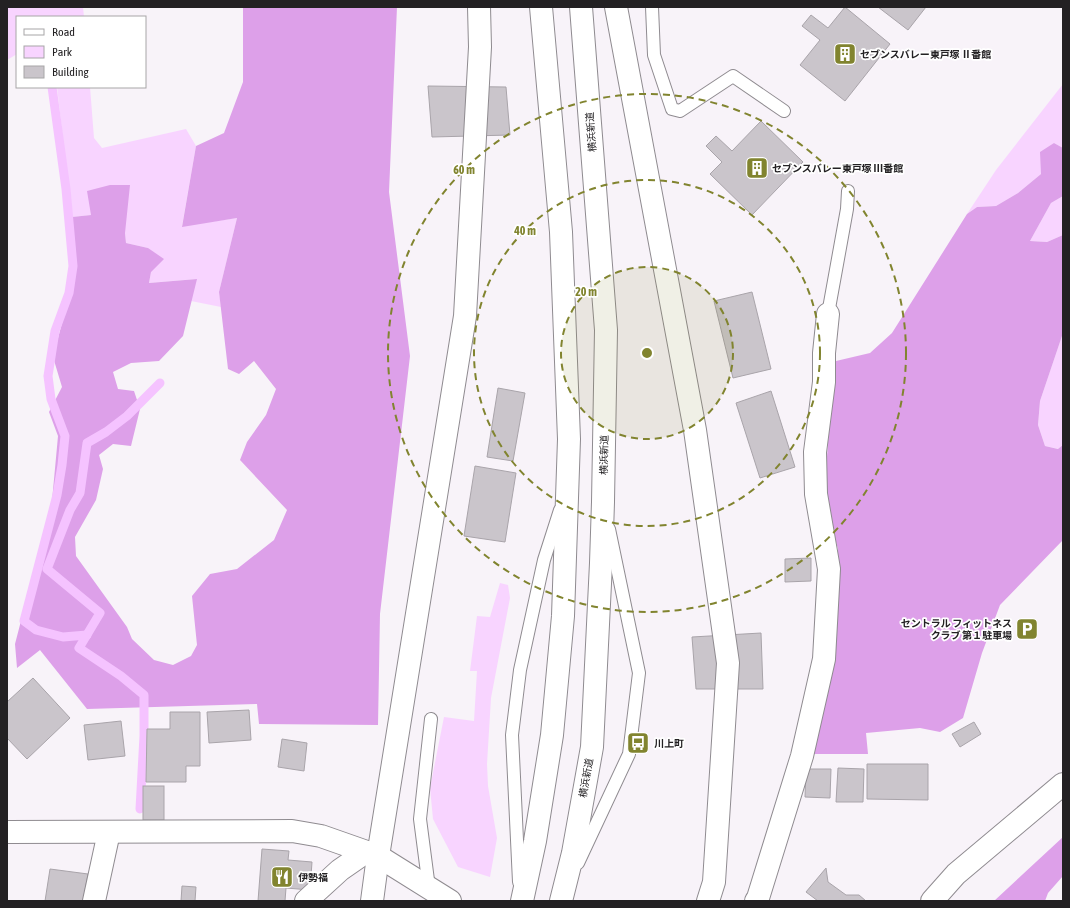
<svg xmlns="http://www.w3.org/2000/svg" width="1070" height="908" font-family="'Asap Condensed','Noto Sans JP',sans-serif">
	<style>
		.green { fill: #f8d4ff }
		.forest { fill: #dda0e9 }
		.lines { fill: none; stroke-linecap: round; stroke-linejoin: round }
		.stream { stroke: #f5c3ff; stroke-width: 9 }
		.building { fill: #cac5cb; stroke: #a9a4aa }
		.service-casing { stroke: #8f8b90; stroke-width: 14 }
		.minor-casing { stroke: #8f8b90; stroke-width: 24 }
		.tertiary-casing { stroke: #8f8b90; stroke-width: 24 }
		.trunk-casing { stroke: #8f8b90; stroke-width: 24 }
		.service { stroke: #fff; stroke-width: 12 }
		.minor { stroke: #fff; stroke-width: 22 }
		.tertiary { stroke: #fff; stroke-width: 22 }
		.trunk { stroke: #fff; stroke-width: 22 }
		.ring { fill: none; stroke: #81842f; stroke-width: 2; stroke-dasharray: 7 5 }
		.labels { text-anchor: middle; dominant-baseline: central; stroke-width: 3.5; stroke-linejoin: round; paint-order: stroke }
		.poi-label { font-size: 10px; font-weight: bold; fill: #232123; stroke: #fff; text-anchor: start }
		.street-label { font-size: 10px; fill: #232123; stroke: #fff }
		.centre { fill: #81842f; stroke: #fff; stroke-width: 2 }
		.ring-label { font-size: 12px; text-anchor: middle; font-weight: bold; fill: #81842f; stroke: #fff; stroke-width: 3.5; stroke-linejoin: round; paint-order: stroke }
	</style>
	<rect width="100%" height="100%" fill="#f8f3f9"/>
	<!-- green -->
	<g class="green">
		<path d="M 7,7 L 83,7 L 84,17 L 17,17 L 17,54 L 7,60 Z"/>
		<path d="M 1063,84 L 1063,148 L 1054,143 L 1041,174 L 1018,193 L 996,206 L 977,207 L 967,214 L 996,170 Z"/>
		<path d="M 57,87 L 90,87 L 94,138 L 102,148 L 186,129 L 196,146 L 182,226 L 237,218 L 219,292 L 221,307 L 191,301 L 196,279 L 149,283 L 151,272 L 148,248 L 126,243 L 125,233 L 91,215 L 72,217 Z"/>
		<path d="M 1063,196 L 1063,235 L 1047,242 L 1030,241 L 1051,203 Z"/>
		<path d="M 1063,333 L 1063,445 L 1059,449 L 1045,446 L 1038,425 L 1040,401 Z"/>
		<path d="M 500,583 L 508,585 L 510,598 L 491,698 L 487,764 L 488,786 L 497,838 L 490,877 L 458,867 L 433,819 L 430,788 L 444,717 L 474,721 L 477,671 L 470,671 L 477,616 L 490,617 Z"/>
	</g>
	<!-- forest -->
	<g class="forest">
		<path d="M 243,7 L 397,7 L 389,192 L 410,356 L 380,614 L 378,725 L 259,724 L 257,704 L 87,709 L 40,650 L 17,668 L 15,644 L 52,501 L 58,436 L 49,412 L 62,387 L 53,357 L 74,278 L 72,217 L 91,215 L 87,191 L 110,185 L 130,185 L 125,233 L 126,243 L 148,248 L 164,259 L 151,272 L 149,283 L 197,279 L 183,336 L 159,361 L 131,363 L 113,372 L 118,389 L 134,391 L 140,409 L 131,446 L 113,444 L 99,455 L 103,469 L 96,500 L 75,537 L 76,556 L 127,627 L 132,639 L 154,660 L 173,665 L 191,656 L 197,645 L 192,596 L 210,574 L 237,569 L 274,540 L 287,510 L 240,460 L 247,442 L 266,415 L 276,389 L 254,361 L 239,374 L 228,369 L 219,292 L 237,218 L 182,227 L 196,146 L 224,133 L 243,82 Z"/>
		<path d="M 1054,143 L 1063,148 L 1063,196 L 1051,203 L 1030,241 L 1047,242 L 1063,235 L 1063,333 L 1040,401 L 1038,425 L 1045,446 L 1058,449 L 1063,445 L 1063,540 L 1000,605 L 982,653 L 963,718 L 940,732 L 920,728 L 866,733 L 868,754 L 811,754 L 832,675 L 836,620 L 838,549 L 824,499 L 830,414 L 836,361 L 870,353 L 892,333 L 967,214 L 977,207 L 996,206 L 1018,193 L 1041,174 L 1040,152 Z"/>
		<path d="M 1063,837 L 1063,876 L 1048,893 L 1045,901 L 994,901 Z"/>
	</g>
	<g class="lines">
		<!-- stream -->
		<g class="stream">
			<path d="M 52,87 L 66,189 L 73,266 L 69,293 L 55,331 L 48,376 L 51,399 L 65,436 L 62,465 L 57,495 L 24,621 L 36,630 L 63,637 L 87,635"/>
			<path d="M 140,809 L 144,736 L 144,695 L 121,676 L 79,648 L 100,613 L 47,569 L 70,510 L 80,493 L 87,443 L 106,432 L 127,416 L 160,383"/>
		</g>
	</g>
	<!-- building -->
	<g class="building">
		<path d="M 845,7 L 890,44 L 845,101 L 800,65 L 820,40 L 802,26 L 811,15 L 828,28 Z"/>
		<path d="M 878,7 L 926,7 L 908,30 Z"/>
		<path d="M 428,86 L 506,87 L 510,135 L 432,137 Z"/>
		<path d="M 761,121 L 803,162 L 752,215 L 710,174 L 722,162 L 706,146 L 716,136 L 732,151 Z"/>
		<path d="M 752,292 L 771,369 L 733,378 L 714,301 Z"/>
		<path d="M 498,388 L 525,393 L 513,461 L 487,457 Z"/>
		<path d="M 771,391 L 795,467 L 760,478 L 736,403 Z"/>
		<path d="M 475,466 L 516,473 L 505,542 L 464,536 Z"/>
		<path d="M 811,558 L 811,581 L 785,582 L 785,559 Z"/>
		<path d="M 761,633 L 763,689 L 696,689 L 692,637 Z"/>
		<path d="M 33,678 L 70,718 L 27,759 L 7,738 L 7,702 Z"/>
		<path d="M 249,710 L 251,740 L 209,743 L 207,712 Z"/>
		<path d="M 170,712 L 200,712 L 200,766 L 186,766 L 186,782 L 146,782 L 147,729 L 170,729 Z"/>
		<path d="M 121,721 L 125,756 L 88,760 L 84,725 Z"/>
		<path d="M 974,722 L 981,734 L 960,747 L 952,734 Z"/>
		<path d="M 282,739 L 307,743 L 304,771 L 278,767 Z"/>
		<path d="M 867,764 L 928,764 L 928,800 L 867,799 Z"/>
		<path d="M 838,768 L 864,769 L 863,802 L 836,802 Z"/>
		<path d="M 806,769 L 831,769 L 830,798 L 805,797 Z"/>
		<rect x="143" y="786" width="21" height="34"/>
		<path d="M 262,849 L 289,851 L 288,860 L 312,862 L 310,890 L 286,888 L 285,901 L 258,901 Z"/>
		<path d="M 826,868 L 828,882 L 846,895 L 859,895 L 866,901 L 818,901 L 806,892 Z"/>
		<path d="M 50,869 L 88,874 L 83,901 L 45,901 Z"/>
		<path d="M 182,886 L 196,887 L 195,901 L 181,901 Z"/>
	</g>
	<g class="lines">
		<!-- service casing -->
		<g class="service-casing">
			<g id="service">
				<path d="M 652,7 L 654,55 L 672,109 L 680,111 L 733,76 L 784,111"/>
				<path d="M 828,314 L 847,209 L 848,191"/>
				<path d="M 578,863 L 629,754 L 639,673 L 609,529"/>
				<path d="M 519,882 L 512,735 L 520,670 L 544,560 L 560,510"/>
				<path d="M 429,888 L 420,819 L 431,719"/>
			</g>
		</g>
		<!-- minor casing -->
		<g class="minor-casing">
			<g id="minor">
				<path d="M 94,901 L 109,832"/>
				<path d="M 306,901 L 340,870 L 366,852"/>
				<path d="M 756,901 L 758,898 L 802,756 L 824,659 L 829,569 L 816,494 L 815,452 L 824,382 L 824,353 L 828,314"/>
			</g>
		</g>
		<!-- tertiary casing -->
		<g class="tertiary-casing">
			<g id="tertiary">
				<path d="M 7,832 L 292,831 L 321,836 L 378,856 L 450,901"/>
				<path d="M 932,901 L 956,874 L 1063,784"/>
			</g>
		</g>
		<!-- trunk casing -->
		<g class="trunk-casing">
			<g id="trunk">
				<path d="M 616,7 L 695,430 L 728,663 L 714,882 L 708,901"/>
				<path d="M 372,901 L 378,856 L 465,316 L 480,47 L 479,7"/>
				<path d="M 522,901 L 535,841 L 552,735 L 563,616 L 569,439 L 561,232 L 541,7"/>
				<path d="M 561,901 L 573,853 L 592,747 L 601,563 L 603,502 L 606,330 L 581,7"/>
			</g>
		</g>
		<!-- service -->
		<use href="#service" class="service"/>
		<!-- minor -->
		<use href="#minor" class="minor"/>
		<!-- tertiary -->
		<use href="#tertiary" class="tertiary"/>
		<!-- trunk -->
		<use href="#trunk" class="trunk"/>
	</g>
	<!-- distance rings -->
	<circle cx="647" cy="353" r="86" fill="#81842f" fill-opacity=".12"/>
	<g class="ring">
		<circle cx="647" cy="353" r="86"/>
		<circle cx="647" cy="353" r="173"/>
		<circle cx="647" cy="353" r="259"/>
	</g>
	<!-- icons -->
	<defs>
		<g id="building-square" transform="scale(1.15)"><rect x="-9" y="-9" width="18" height="18" rx="4" fill="#81842f" stroke="#fff"/><path d="M-4-6H4V6H1V3H-1V6H-4ZM-2.5-4.3h1.7v1.8h-1.7ZM.8-4.3h1.7v1.8H.8ZM-2.5-1h1.7V.8h-1.7ZM.8-1h1.7V.8H.8Z" fill="#fff"/></g>
		<g id="parking-square" transform="scale(1.15)"><rect x="-9" y="-9" width="18" height="18" rx="4" fill="#81842f" stroke="#fff"/><path d="M-3.5-5.5H1a3.5 3.5 0 0 1 0 7H-1V5.5H-3.5ZM-1-3.4V-.6H.8a1.4 1.4 0 0 0 0-2.8Z" fill="#fff"/></g>
		<g id="bus-square" transform="scale(1.15)"><rect x="-9" y="-9" width="18" height="18" rx="4" fill="#81842f" stroke="#fff"/><path d="M-5-6H5V4H4V6H2V4H-2V6H-4V4H-5ZM-3.5-4V0h7V-4ZM-3.5 1.2v1.5H-2V1.2ZM2 1.2v1.5H3.5V1.2Z" fill="#fff"/></g>
		<g id="restaurant-square" transform="scale(1.15)"><rect x="-9" y="-9" width="18" height="18" rx="4" fill="#81842f" stroke="#fff"/><path d="M-5-6h1v4h1v-4h1v4h1v-4h1v5L-1.5 .5V6h-2V.5L-5-1ZM5-6V6H3V1.5H1.5Q1.5-4 5-6Z" fill="#fff"/></g>
	</defs>
	<g fill-rule="evenodd">
		<use href="#building-square" x="845" y="54"/>
		<use href="#building-square" x="757" y="168"/>
		<use href="#parking-square" x="1027" y="629"/>
		<use href="#bus-square" x="638" y="743"/>
		<use href="#restaurant-square" x="282" y="877"/>
	</g>
	<g class="labels">
		<!-- poi labels -->
		<g class="poi-label">
			<text x="860" y="54">セブンスバレー東戸塚 Ⅱ番館</text>
			<text x="772" y="168">セブンスバレー東戸塚 Ⅲ番館</text>
			<text x="1012" y="623" text-anchor="end">セントラル フィットネス<tspan x="1012" dy="12">クラブ 第１駐車場</tspan></text>
			<text x="654" y="743">川上町</text>
			<text x="298" y="877">伊勢福</text>
		</g>
		<!-- street labels -->
		<g class="street-label">
			<text transform="translate(591 132) rotate(-94)">横浜新道</text>
			<text transform="translate(604 455) rotate(-89)">横浜新道</text>
			<text transform="translate(586 778) rotate(-80)">横浜新道</text>
		</g>
	</g>
	<circle cx="647" cy="353" r="6" class="centre"/>
	<g class="ring-label">
		<text x="464" y="174">60 m</text>
		<text x="525" y="235">40 m</text>
		<text x="586" y="296">20 m</text>
	</g>
	<!-- border -->
	<rect width="1070" height="908" fill="none" stroke="#232123" stroke-width="16"/>
	<!-- legend -->
	<rect x="16" y="16" width="130" height="72" fill="#ffffff" stroke="#a7a6a7"/>
	<rect x="24" y="29" width="20" height="6" fill="#ffffff" stroke="#a7a6a7"/>
	<text x="52" y="36" font-size="12" fill="#232123">Road</text>
	<rect x="24" y="46" width="20" height="12" fill="#f8d4ff" stroke="#a7a6a7"/>
	<text x="52" y="56" font-size="12" fill="#232123">Park</text>
	<rect x="24" y="66" width="20" height="12" fill="#cac5cb" stroke="#a7a6a7"/>
	<text x="52" y="76" font-size="12" fill="#232123">Building</text>
</svg>
